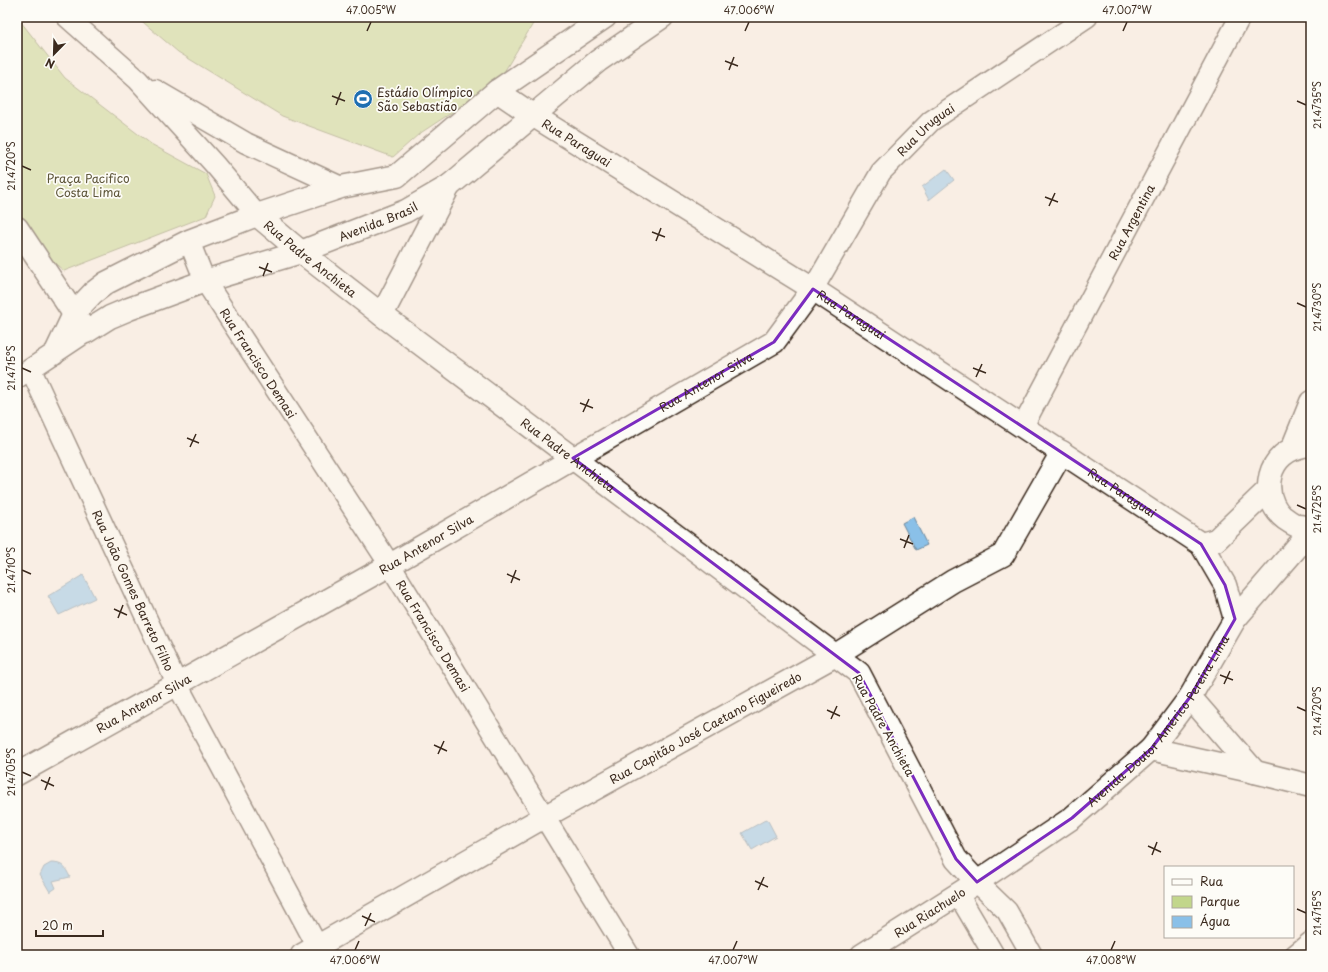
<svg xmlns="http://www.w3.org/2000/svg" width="1328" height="972" font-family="'Playpen Sans',sans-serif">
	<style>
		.green { fill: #c2d68b; stroke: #7e8054 }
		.water { fill: #8ac0e8; stroke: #6a8497 }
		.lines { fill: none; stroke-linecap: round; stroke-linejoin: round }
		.street-casing { stroke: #3b2a1e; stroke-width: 23 }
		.secondary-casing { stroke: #3b2a1e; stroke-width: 25 }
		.street { stroke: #fdfcf7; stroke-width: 20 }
		.secondary { stroke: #fdfcf7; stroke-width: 22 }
		.marked { fill: none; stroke: #7b2cbf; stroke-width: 3; stroke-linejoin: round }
		.ticks { fill: none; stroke: #3b2a1e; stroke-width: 1.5 }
		.labels { text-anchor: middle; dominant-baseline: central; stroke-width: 3.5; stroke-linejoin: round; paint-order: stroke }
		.poi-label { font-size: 12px; fill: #3b2a1e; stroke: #fdfcf7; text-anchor: start }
		.street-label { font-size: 12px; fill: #3b2a1e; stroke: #fdfcf7 }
		.park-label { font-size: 12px; fill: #5d5539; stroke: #fdfcf7 }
		.neatline { fill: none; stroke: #3b2a1e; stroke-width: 1.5 }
		.ticks-label { font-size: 10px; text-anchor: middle; fill: #3b2a1e }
	</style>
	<rect width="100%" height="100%" fill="#f9eee4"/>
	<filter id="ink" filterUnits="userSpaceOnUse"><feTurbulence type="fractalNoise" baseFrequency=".025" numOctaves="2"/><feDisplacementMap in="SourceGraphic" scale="8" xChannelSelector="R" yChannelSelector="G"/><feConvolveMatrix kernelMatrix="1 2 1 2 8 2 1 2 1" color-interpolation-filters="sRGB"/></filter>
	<g filter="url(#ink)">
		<!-- green -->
		<g class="green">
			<path d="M 17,17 L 65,78 L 151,144 L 206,174 L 215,196 L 206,216 L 64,271 L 45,255 L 17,212 Z"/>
			<path d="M 137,17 L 537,17 L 498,82 L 419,134 L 393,157 L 282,116 L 178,52 Z"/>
		</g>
		<!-- water -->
		<g class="water">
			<path d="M 946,169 L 954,180 L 929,200 L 922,187 Z"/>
			<path d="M 913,517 L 927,545 L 916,550 L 902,523 Z"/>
			<path d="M 83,575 L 95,598 L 59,615 L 48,596 Z"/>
			<path d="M 767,819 L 776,836 L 752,850 L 742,833 Z"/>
			<path d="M 51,863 C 63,863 65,867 70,877 L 53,881 L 56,888 L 50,892 L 40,875 L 44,867 Z"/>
		</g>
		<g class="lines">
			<!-- street casing -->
			<g class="street-casing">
				<g id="street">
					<path d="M 67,17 L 138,80 L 215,165 L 257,215"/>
					<path d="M 155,90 L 246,143 L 341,187"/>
					<path id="s1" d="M 189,241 L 205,281 L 390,565 L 629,955"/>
					<path id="s2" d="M 813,289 L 881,172 L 931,121 L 1087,17"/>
					<path d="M 54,354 L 73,314"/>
					<path id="s3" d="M 31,370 L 177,684 L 322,955"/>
					<path d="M 17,378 L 86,332"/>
					<path id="s4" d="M 1023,426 L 1240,17"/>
					<path d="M 977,882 L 1007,911 L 1032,955"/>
					<path d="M 958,894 L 994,955"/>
					<path d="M 1295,955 L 1311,942"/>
				</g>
			</g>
			<!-- secondary casing -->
			<g class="secondary-casing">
				<g id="secondary">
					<path id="s5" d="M 497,91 L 534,116 L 813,289 L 1201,544 L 1225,585 L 1235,619"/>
					<path id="s6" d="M 257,215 L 301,252 L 382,315 L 859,673 L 956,859 L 977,882"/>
					<path id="s7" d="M 17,228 L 86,332 L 110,317 L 129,309 L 205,281 L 301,252 L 406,211 L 449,186 L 598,61 L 662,17"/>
					<path d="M 73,314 L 93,293 L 106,283 L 189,241 L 257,215 L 341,187 L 397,176 L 497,91 L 605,17"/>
					<path d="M 382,315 L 449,186"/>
					<path d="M 1311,446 C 1307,445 1303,446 1299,447 C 1263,456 1259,505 1290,522 C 1293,524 1296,526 1299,526 C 1303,527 1307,527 1311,528"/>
					<path d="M 1292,449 L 1311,402"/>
					<path d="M 1201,544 L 1216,540 L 1269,489"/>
					<path d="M 1190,697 L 1255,772"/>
					<path d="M 1151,749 L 1255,772 L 1311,786"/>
					<path id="s8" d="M 17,774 L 390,565 L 774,342 L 813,289"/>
					<path id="s9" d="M 302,955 L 544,817 L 834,656 L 953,581 L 1003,555 L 1062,452"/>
					<path id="s10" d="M 862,955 L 977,882 L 1072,818 L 1151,749 L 1190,697 L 1235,619 L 1311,531"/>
				</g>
			</g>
			<!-- street -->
			<use href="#street" class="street"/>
			<!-- secondary -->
			<use href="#secondary" class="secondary"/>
		</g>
	</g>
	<!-- marked area -->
	<path d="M0 0H1328V972H0ZM 813,289 L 1201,544 L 1225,585 L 1235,619 L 1190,697 L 1151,749 L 1072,818 L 977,882 L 956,859 L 859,673 L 573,458 L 774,342 Z" fill="#f9eee4" fill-opacity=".55" fill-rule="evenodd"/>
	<path class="marked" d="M 813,289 L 1201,544 L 1225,585 L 1235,619 L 1190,697 L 1151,749 L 1072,818 L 977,882 L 956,859 L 859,673 L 573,458 L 774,342 Z"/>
	<!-- ticks -->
	<path class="ticks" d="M 367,31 L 371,22M 745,31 L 749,22M 1123,31 L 1127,22M 725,61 L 738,66M 729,70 L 734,57M 332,96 L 345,101M 1297,101 L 1306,105M 336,105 L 341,92M 22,166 L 31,170M 1045,197 L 1058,202M 1049,206 L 1055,193M 652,232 L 665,237M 656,241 L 661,228M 259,267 L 272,272M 263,276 L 268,263M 1297,303 L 1306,307M 22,368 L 31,372M 973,368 L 986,373M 976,377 L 982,364M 580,403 L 593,408M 583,412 L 589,399M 187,438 L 199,443M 190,447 L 196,434M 1297,505 L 1306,509M 900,539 L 913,544M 904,548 L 909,535M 22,570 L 31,574M 507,574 L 520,580M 511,583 L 516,570M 114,609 L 127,615M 118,618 L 123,605M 1220,675 L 1233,680M 1224,684 L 1230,671M 1297,707 L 1306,711M 827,710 L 840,716M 831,719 L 837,706M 434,745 L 447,751M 438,754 L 444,741M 22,772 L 31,776M 41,780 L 54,786M 45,790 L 50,777M 1148,846 L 1161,852M 1152,855 L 1157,842M 755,881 L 768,887M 758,890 L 764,877M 1297,909 L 1306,913M 362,916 L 375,922M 365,926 L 371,913M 355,950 L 359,941M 733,950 L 737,941M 1111,950 L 1115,941"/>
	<!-- icons -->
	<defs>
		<g id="stadium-disc" transform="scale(1)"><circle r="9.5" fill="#1f6fb2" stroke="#fdfcf7"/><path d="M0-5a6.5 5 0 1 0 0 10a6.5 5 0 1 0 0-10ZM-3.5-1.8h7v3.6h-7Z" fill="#fff"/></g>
	</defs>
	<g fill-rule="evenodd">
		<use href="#stadium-disc" x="363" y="99"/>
	</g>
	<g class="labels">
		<!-- poi labels -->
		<g class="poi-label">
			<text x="377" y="92">Estádio Olímpico<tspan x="377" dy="14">São Sebastião</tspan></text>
		</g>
		<!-- street labels -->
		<g class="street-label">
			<text stroke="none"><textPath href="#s2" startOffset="197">Rua Uruguai</textPath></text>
			<text stroke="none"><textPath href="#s5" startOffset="95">Rua Paraguai</textPath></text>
			<text stroke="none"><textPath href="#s7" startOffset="438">Avenida Brasil</textPath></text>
			<text stroke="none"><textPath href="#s4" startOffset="231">Rua Argentina</textPath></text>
			<text stroke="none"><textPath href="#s6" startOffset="69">Rua Padre Anchieta</textPath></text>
			<text stroke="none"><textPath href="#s5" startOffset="419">Rua Paraguai</textPath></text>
			<text stroke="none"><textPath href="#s1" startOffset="141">Rua Francisco Demasi</textPath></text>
			<text stroke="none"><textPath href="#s8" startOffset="793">Rua Antenor Silva</textPath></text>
			<text stroke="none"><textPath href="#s6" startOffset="393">Rua Padre Anchieta</textPath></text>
			<text stroke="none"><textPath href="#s5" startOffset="743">Rua Paraguai</textPath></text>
			<text stroke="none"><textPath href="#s8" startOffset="469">Rua Antenor Silva</textPath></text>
			<text stroke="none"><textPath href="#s3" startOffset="243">Rua João Gomes Barreto Filho</textPath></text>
			<text stroke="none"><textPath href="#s1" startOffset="465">Rua Francisco Demasi</textPath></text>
			<text stroke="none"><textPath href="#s8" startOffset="145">Rua Antenor Silva</textPath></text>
			<text stroke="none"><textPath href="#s10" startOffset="382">Avenida Doutor Américo Pereira Lima</textPath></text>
			<text transform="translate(884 725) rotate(61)">Rua Padre Anchieta</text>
			<text stroke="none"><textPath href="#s9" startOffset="463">Rua Capitão José Caetano Figueiredo</textPath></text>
			<text stroke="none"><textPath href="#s10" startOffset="80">Rua Riachuelo</textPath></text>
		</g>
		<!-- park labels -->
		<g class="park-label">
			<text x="88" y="178">Praça Pacifico<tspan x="88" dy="14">Costa Lima</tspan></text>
		</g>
	</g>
	<!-- margin -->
	<rect width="1328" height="972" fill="none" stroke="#fdfcf7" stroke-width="44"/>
	<!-- legend -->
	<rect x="1164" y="866" width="130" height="72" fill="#fdfcf7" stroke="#afa8a0"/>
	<rect x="1172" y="879" width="20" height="6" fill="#fdfcf7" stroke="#afa8a0"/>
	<text x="1200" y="886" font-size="12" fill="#3b2a1e">Rua</text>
	<rect x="1172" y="896" width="20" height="12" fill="#c2d68b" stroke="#afa8a0"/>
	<text x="1200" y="906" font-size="12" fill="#3b2a1e">Parque</text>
	<rect x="1172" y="916" width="20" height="12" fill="#8ac0e8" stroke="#afa8a0"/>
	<text x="1200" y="926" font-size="12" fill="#3b2a1e">Água</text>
	<!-- north arrow -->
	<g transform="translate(54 54) rotate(203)" stroke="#fdfcf7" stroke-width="3" paint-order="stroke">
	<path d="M0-3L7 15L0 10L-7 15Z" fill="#3b2a1e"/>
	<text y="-6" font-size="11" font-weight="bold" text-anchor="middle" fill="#3b2a1e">N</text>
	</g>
	<!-- scale -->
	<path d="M36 930v6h67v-6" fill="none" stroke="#3b2a1e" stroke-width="2"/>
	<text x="42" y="930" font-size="12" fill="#3b2a1e" stroke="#fdfcf7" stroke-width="3" paint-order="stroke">20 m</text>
	<rect x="22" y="22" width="1284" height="928" class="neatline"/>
	<g class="ticks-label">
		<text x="371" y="14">47.005°W</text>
		<text x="749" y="14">47.006°W</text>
		<text x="1127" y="14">47.007°W</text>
		<text transform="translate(1317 105) rotate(-90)" y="4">21.4735°S</text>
		<text transform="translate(11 166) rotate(-90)" y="4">21.4720°S</text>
		<text transform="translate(1317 307) rotate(-90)" y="4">21.4730°S</text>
		<text transform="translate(11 368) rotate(-90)" y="4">21.4715°S</text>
		<text transform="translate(1317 509) rotate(-90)" y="4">21.4725°S</text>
		<text transform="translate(11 570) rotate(-90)" y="4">21.4710°S</text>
		<text transform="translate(1317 711) rotate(-90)" y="4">21.4720°S</text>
		<text transform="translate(11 772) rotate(-90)" y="4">21.4705°S</text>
		<text transform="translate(1317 913) rotate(-90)" y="4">21.4715°S</text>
		<text x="355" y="964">47.006°W</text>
		<text x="733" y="964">47.007°W</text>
		<text x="1111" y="964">47.008°W</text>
	</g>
</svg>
